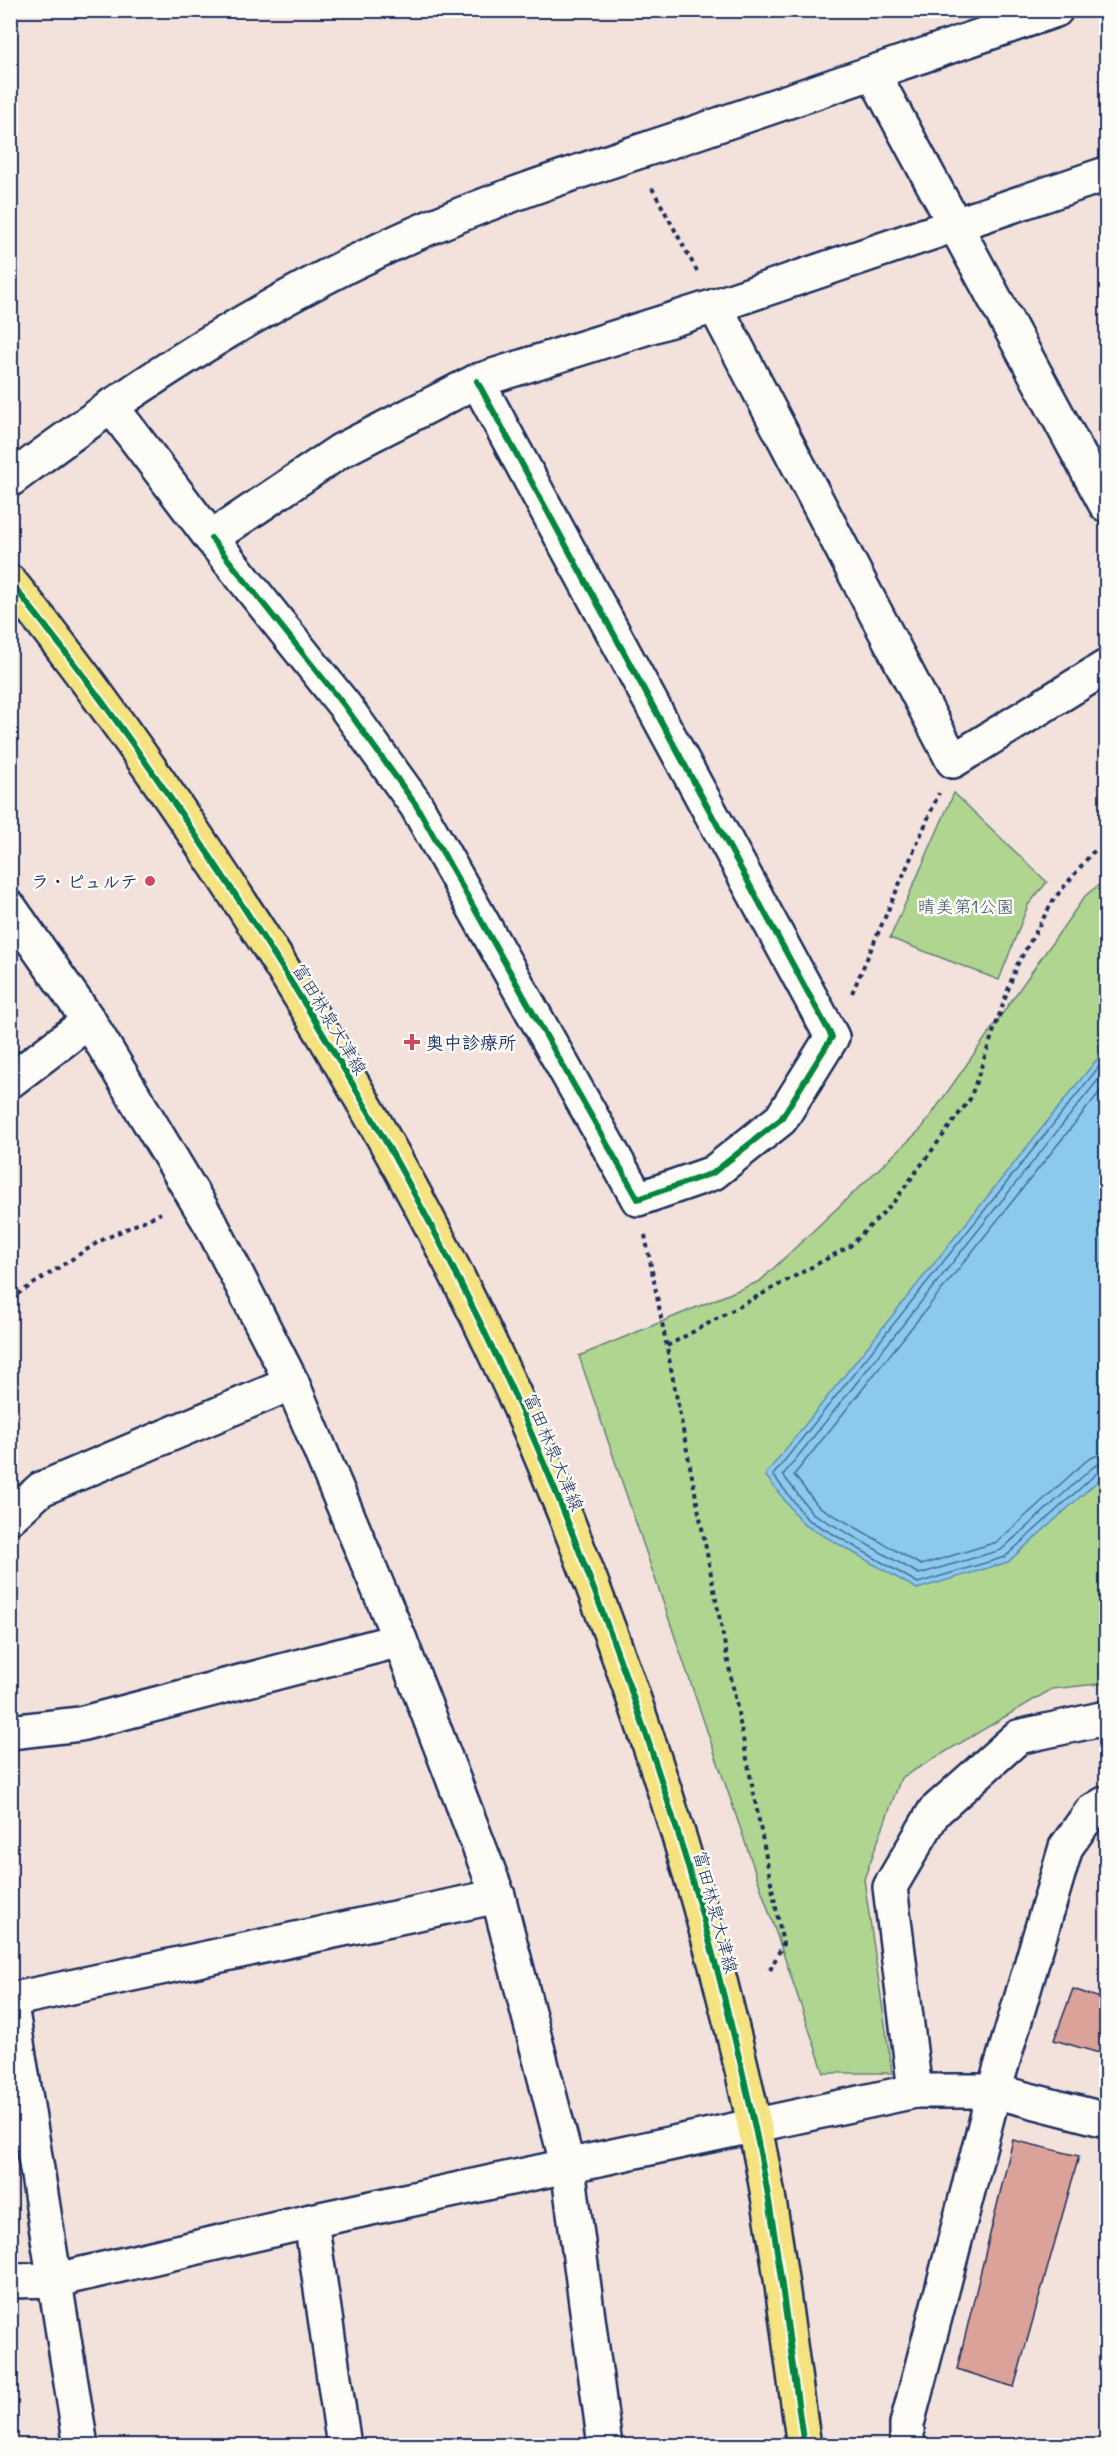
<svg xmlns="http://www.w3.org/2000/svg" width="1117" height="2456" font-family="Delius,'Klee One',sans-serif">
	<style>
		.green { fill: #b0d591; stroke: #668278; stroke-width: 1.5 }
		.water { fill: #8ccaed; stroke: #5f8cb4; stroke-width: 1.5 }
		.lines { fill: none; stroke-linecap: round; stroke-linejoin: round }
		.shore { stroke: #486d97; stroke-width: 1.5 }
		.building { fill: #dba29a; stroke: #1b2f5e; stroke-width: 1.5 }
		.minor-casing { stroke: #1b2f5e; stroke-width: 38 }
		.major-casing { stroke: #1b2f5e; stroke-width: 38 }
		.path { stroke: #1b2f5e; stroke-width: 4; stroke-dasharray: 4.5 4.5; stroke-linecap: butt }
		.minor { stroke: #fdfcf7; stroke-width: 33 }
		.major { stroke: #f5e382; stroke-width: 33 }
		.cycleway-casing { stroke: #fdfcf7; stroke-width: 10 }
		.cycleway { stroke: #00873e; stroke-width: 6 }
		.poi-dot { fill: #d1495b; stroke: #fdfcf7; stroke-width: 2 }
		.labels { text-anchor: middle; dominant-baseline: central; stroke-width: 5; stroke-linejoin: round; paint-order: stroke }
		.poi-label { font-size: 18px; font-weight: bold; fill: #1b2f5e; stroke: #fdfcf7; text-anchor: end }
		.park-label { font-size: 18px; fill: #40586b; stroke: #fdfcf7 }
		.street-label { font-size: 18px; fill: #1b2f5e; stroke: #fdfcf7 }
	</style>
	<rect width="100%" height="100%" fill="#f3e1db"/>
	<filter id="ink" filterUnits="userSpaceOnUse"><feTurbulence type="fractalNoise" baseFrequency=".0167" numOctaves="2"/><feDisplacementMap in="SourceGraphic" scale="12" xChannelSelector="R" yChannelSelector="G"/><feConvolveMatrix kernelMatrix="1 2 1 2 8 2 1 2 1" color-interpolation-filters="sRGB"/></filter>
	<g filter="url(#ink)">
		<!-- green -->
		<g class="green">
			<path d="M 954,793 L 1047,882 L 1028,905 L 999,980 L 890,938 Z"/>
			<path d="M 1106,879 L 1106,1683 L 1052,1689 L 901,1778 L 864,1879 L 892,2073 L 824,2073 L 579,1356 L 760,1281 L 922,1128 L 1085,896 Z"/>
		</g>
		<!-- water -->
		<path class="water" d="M 1106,1048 L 1106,1480 L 1101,1478 L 1008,1562 L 917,1589 L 803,1524 L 765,1475 Z"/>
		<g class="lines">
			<!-- shore -->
			<g class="shore">
				<path d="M 1106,1058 L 773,1475 L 807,1519 L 918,1583 L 1005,1557 L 1097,1473 L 1106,1473"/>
				<path d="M 1106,1070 L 783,1475 L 812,1513 L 919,1574 L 1001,1550 L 1092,1468 L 1099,1464 L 1106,1465"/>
				<path d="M 1106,1084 L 794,1475 L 818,1506 L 921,1565 L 997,1542 L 1086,1461 L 1095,1456 L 1106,1456"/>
			</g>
		</g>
		<!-- building -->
		<g class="building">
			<path d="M 1073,1989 L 1106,2000 L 1106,2055 L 1054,2040 Z"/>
			<path d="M 1013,2140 L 1079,2156 L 1014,2387 L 957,2369 Z"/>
		</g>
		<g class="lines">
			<!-- minor casing -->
			<g class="minor-casing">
				<g id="minor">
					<path d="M 873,73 L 1106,505"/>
					<path d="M 715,306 L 953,761 L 1106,667"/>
					<path d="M 111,406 L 211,538 L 340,451 L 477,381 L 715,306 L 1106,174"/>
					<path d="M 10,480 C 127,391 251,310 384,248 C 476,204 574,173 671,141 C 800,97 928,54 1056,10"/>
					<path d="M 211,538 L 344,705 L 416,805 L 638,1199 L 713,1173 L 781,1119 L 832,1037 L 477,381"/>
					<path d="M 10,908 L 89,1021 L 213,1228 L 292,1383 L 400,1640 L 498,1896 L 568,2167 L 605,2446"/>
					<path d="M 10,1081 L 89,1021"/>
					<path d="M 10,1517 L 41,1489 L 292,1383"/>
					<path d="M 10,1732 L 80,1724 L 400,1640"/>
					<path d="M 10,1999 L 81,2446"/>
					<path d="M 10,2000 L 498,1896"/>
					<path d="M 915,2091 L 994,2091 L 1106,2120"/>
					<path d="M 311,2221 L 344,2446"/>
					<path d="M 10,2281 L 56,2280 L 311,2221 L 915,2091 L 890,1887 L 934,1812 L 1018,1737 L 1106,1718"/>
					<path d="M 907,2446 L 907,2424 L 994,2091 L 1066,1847 L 1091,1812 L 1106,1803"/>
				</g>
			</g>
			<!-- major casing -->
			<g class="major-casing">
				<path id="major" d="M 10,582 C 80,667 144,758 205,849 C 318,1017 421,1193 506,1377 C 538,1445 566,1516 593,1587 C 659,1760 714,1938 753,2119 C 777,2227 788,2337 804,2446"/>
			</g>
			<!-- path -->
			<g class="path">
				<path d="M 652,188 L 697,271"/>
				<path d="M 852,993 L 939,793"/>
				<path d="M 645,1235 L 783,1944 L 770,1970"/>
				<path d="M 10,1299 L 100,1241 L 161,1213"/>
				<path d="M 667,1346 L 850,1246 L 893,1203 L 970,1099 L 1016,967 L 1054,899 L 1092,853 L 1106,844"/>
			</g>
			<!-- minor -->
			<use href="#minor" class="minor"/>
			<!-- major -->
			<use href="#major" class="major"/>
			<!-- cycleway casing -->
			<g class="cycleway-casing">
				<g id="cycleway">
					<path d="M 211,538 L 344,705 L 416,805 L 638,1199 L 713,1173 L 781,1119 L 832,1037 L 477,381"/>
					<path d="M 10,582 C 80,667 144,758 205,849 C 318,1017 421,1193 506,1377 C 538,1445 566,1516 593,1587 C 659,1760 714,1938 753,2119 C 777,2227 788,2337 804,2446"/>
				</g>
			</g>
			<!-- cycleway -->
			<use href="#cycleway" class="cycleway"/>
		</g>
	</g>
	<!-- markers -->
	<g class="poi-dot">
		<circle cx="150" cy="881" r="6"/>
		<path d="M409 1033h6v6h6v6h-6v6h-6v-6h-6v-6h6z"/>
	</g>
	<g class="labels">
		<!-- poi labels -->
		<g class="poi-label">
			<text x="138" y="881">ラ・ピュルテ</text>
			<text x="426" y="1042" text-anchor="start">奥中診療所</text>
		</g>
		<!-- park labels -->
		<g class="park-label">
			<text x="966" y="906">晴美第1公園</text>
		</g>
		<!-- street labels -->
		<g class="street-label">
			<text transform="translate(330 1019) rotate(59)">富田林泉大津線</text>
			<text transform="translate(554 1452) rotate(67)">富田林泉大津線</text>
			<text transform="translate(716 1912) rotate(75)">富田林泉大津線</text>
		</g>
	</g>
	<!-- margin -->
	<rect width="1117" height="2456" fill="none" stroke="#fdfcf7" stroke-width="36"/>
	<rect x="18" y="18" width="1081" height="2420" fill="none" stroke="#1b2f5e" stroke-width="2" filter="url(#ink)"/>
</svg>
